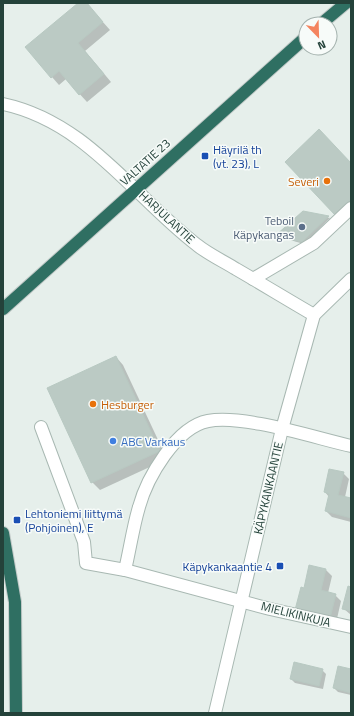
<svg xmlns="http://www.w3.org/2000/svg" width="354" height="716" font-family="'Titillium Web',sans-serif">
	<style>
		.shadow { fill: #0003 }
		.building { fill: #bbcac4; stroke: #b8c9c2 }
		.lines { fill: none; stroke-linecap: round; stroke-linejoin: round }
		.minor-casing { stroke: #a8b8b2; stroke-width: 14 }
		.highway-casing { stroke: #c2cac8; stroke-width: 14 }
		.minor { stroke: #fff; stroke-width: 12 }
		.highway { stroke: #2f6f62; stroke-width: 12 }
		.transit-dot { fill: #1a4fb4; stroke: #f7fbf9; stroke-width: 1.5 }
		.food-dot { fill: #e8710a; stroke: #f7fbf9; stroke-width: 1.5 }
		.service-dot { fill: #5c6f8a; stroke: #f7fbf9; stroke-width: 1.5 }
		.shop-dot { fill: #3f7fe0; stroke: #f7fbf9; stroke-width: 1.5 }
		.labels { text-anchor: middle; dominant-baseline: central; stroke-width: 3; stroke-linejoin: round; paint-order: stroke }
		.transit-label { font-size: 12px; fill: #164399; stroke: #f7fbf9; text-anchor: start }
		.street-label { font-size: 12px; fill: #24423a; stroke: #f7fbf9 }
		.food-label { font-size: 12px; fill: #c56008; stroke: #f7fbf9; text-anchor: end }
		.service-label { font-size: 12px; fill: #4e5e75; stroke: #f7fbf9; text-anchor: end }
		.shop-label { font-size: 12px; fill: #366cbe; stroke: #f7fbf9; text-anchor: start }
	</style>
	<rect width="100%" height="100%" fill="#e6efeb"/>
	<!-- shadow -->
	<g class="shadow">
		<path d="M 80,3 L 86,3 L 110,30 L 85,51 L 111,82 L 87,102 L 66,79 L 59,85 L 52,77 Z"/>
		<path d="M 304,212 L 330,218 L 304,244 L 276,236 Z"/>
		<path d="M 116,357 L 123,365 L 167,459 L 100,490 L 92,482 Z"/>
		<path d="M 343,473 L 349,479 L 345,497 L 351,499 L 351,522 L 332,517 L 326,511 L 329,497 L 325,492 Z"/>
		<path d="M 326,570 L 332,576 L 328,593 L 335,595 L 341,601 L 336,623 L 305,589 Z"/>
		<path d="M 351,588 L 351,615 L 343,608 Z"/>
		<path d="M 322,670 L 326,674 L 323,689 L 295,683 L 291,679 Z"/>
		<path d="M 351,670 L 351,695 L 338,692 L 334,688 Z"/>
	</g>
	<!-- building -->
	<g class="building">
		<path d="M 78,3 L 87,3 L 103,22 L 78,43 L 104,74 L 79,95 L 59,71 L 51,78 L 25,47 Z"/>
		<path d="M 319,129 L 351,163 L 351,200 L 335,215 L 285,162 Z"/>
		<path d="M 303,211 L 329,216 L 302,242 L 275,236 Z"/>
		<path d="M 116,356 L 160,451 L 91,483 L 47,388 Z"/>
		<path d="M 329,469 L 344,472 L 338,495 L 351,498 L 351,518 L 325,511 L 329,494 L 324,492 Z"/>
		<path d="M 309,565 L 326,569 L 321,590 L 336,594 L 330,618 L 295,610 L 301,587 L 304,588 Z"/>
		<path d="M 348,586 L 351,587 L 351,611 L 342,609 Z"/>
		<path d="M 294,662 L 323,669 L 319,686 L 290,679 Z"/>
		<path d="M 338,666 L 351,669 L 351,693 L 333,688 Z"/>
	</g>
	<g class="lines">
		<!-- minor casing -->
		<g class="minor-casing">
			<g id="minor">
				<path d="M 3,104 C 87,122 133,196 197,245 C 208,254 223,261 236,269 C 262,284 288,300 314,315"/>
				<path d="M 253,279 L 314,243 L 351,208"/>
				<path d="M 41,427 L 84,542 L 86,563 L 125,570 L 270,609 L 351,627"/>
				<path d="M 125,570 C 130,549 133,527 139,507 C 147,478 176,427 208,421 C 243,414 315,438 351,446"/>
				<path d="M 215,713 L 282,429 L 314,315 L 351,279"/>
			</g>
		</g>
		<!-- highway casing -->
		<g class="highway-casing">
			<g id="highway">
				<path d="M 321,24 L 346,3"/>
				<path d="M 3,309 L 306,37"/>
				<path d="M 3,533 L 15,602 L 16,713"/>
			</g>
		</g>
		<!-- minor -->
		<use href="#minor" class="minor"/>
		<!-- highway -->
		<use href="#highway" class="highway"/>
	</g>
	<!-- markers -->
	<g class="transit-dot">
		<rect x="201" y="152" width="8" height="8" rx="2"/>
		<rect x="13" y="516" width="8" height="8" rx="2"/>
		<rect x="276" y="562" width="8" height="8" rx="2"/>
	</g>
	<g class="food-dot">
		<circle cx="327" cy="181" r="4"/>
		<circle cx="93" cy="404" r="4"/>
	</g>
	<circle class="service-dot" cx="302" cy="227" r="4"/>
	<circle class="shop-dot" cx="113" cy="441" r="4"/>
	<g class="labels">
		<!-- transit labels -->
		<g class="transit-label">
			<text x="213" y="149">Häyrilä th<tspan x="213" dy="14">(vt. 23), L</tspan></text>
			<text x="25" y="513">Lehtoniemi liittymä<tspan x="25" dy="14">(Pohjoinen), E</tspan></text>
			<text x="272" y="566" text-anchor="end">Käpykankaantie 4</text>
		</g>
		<!-- street labels -->
		<g class="street-label">
			<text transform="translate(145 162) rotate(-42)">VALTATIE 23</text>
			<text transform="translate(167 217) rotate(43)">HARJULANTIE</text>
			<text transform="translate(268 488) rotate(-77)">KÄPYKANKAANTIE</text>
			<text transform="translate(296 614) rotate(14)">MIELIKINKUJA</text>
		</g>
		<!-- food labels -->
		<g class="food-label">
			<text x="319" y="181">Severi</text>
			<text x="101" y="404" text-anchor="start">Hesburger</text>
		</g>
		<!-- service labels -->
		<g class="service-label">
			<text x="294" y="220">Teboil<tspan x="294" dy="14">Käpykangas</tspan></text>
		</g>
		<!-- shop labels -->
		<g class="shop-label">
			<text x="121" y="441">ABC Varkaus</text>
		</g>
	</g>
	<!-- border -->
	<rect width="354" height="716" fill="none" stroke="#24423a" stroke-width="8"/>
	<!-- north arrow -->
	<g transform="translate(318 36) rotate(157)"><circle r="19" fill="#f7fbf9" stroke="#a3b1ad"/>
	<path d="M0-3L7 15L0 10L-7 15Z" fill="#f4845f"/>
	<text y="-6" font-size="11" font-weight="bold" text-anchor="middle" fill="#24423a">N</text>
	</g>
</svg>
